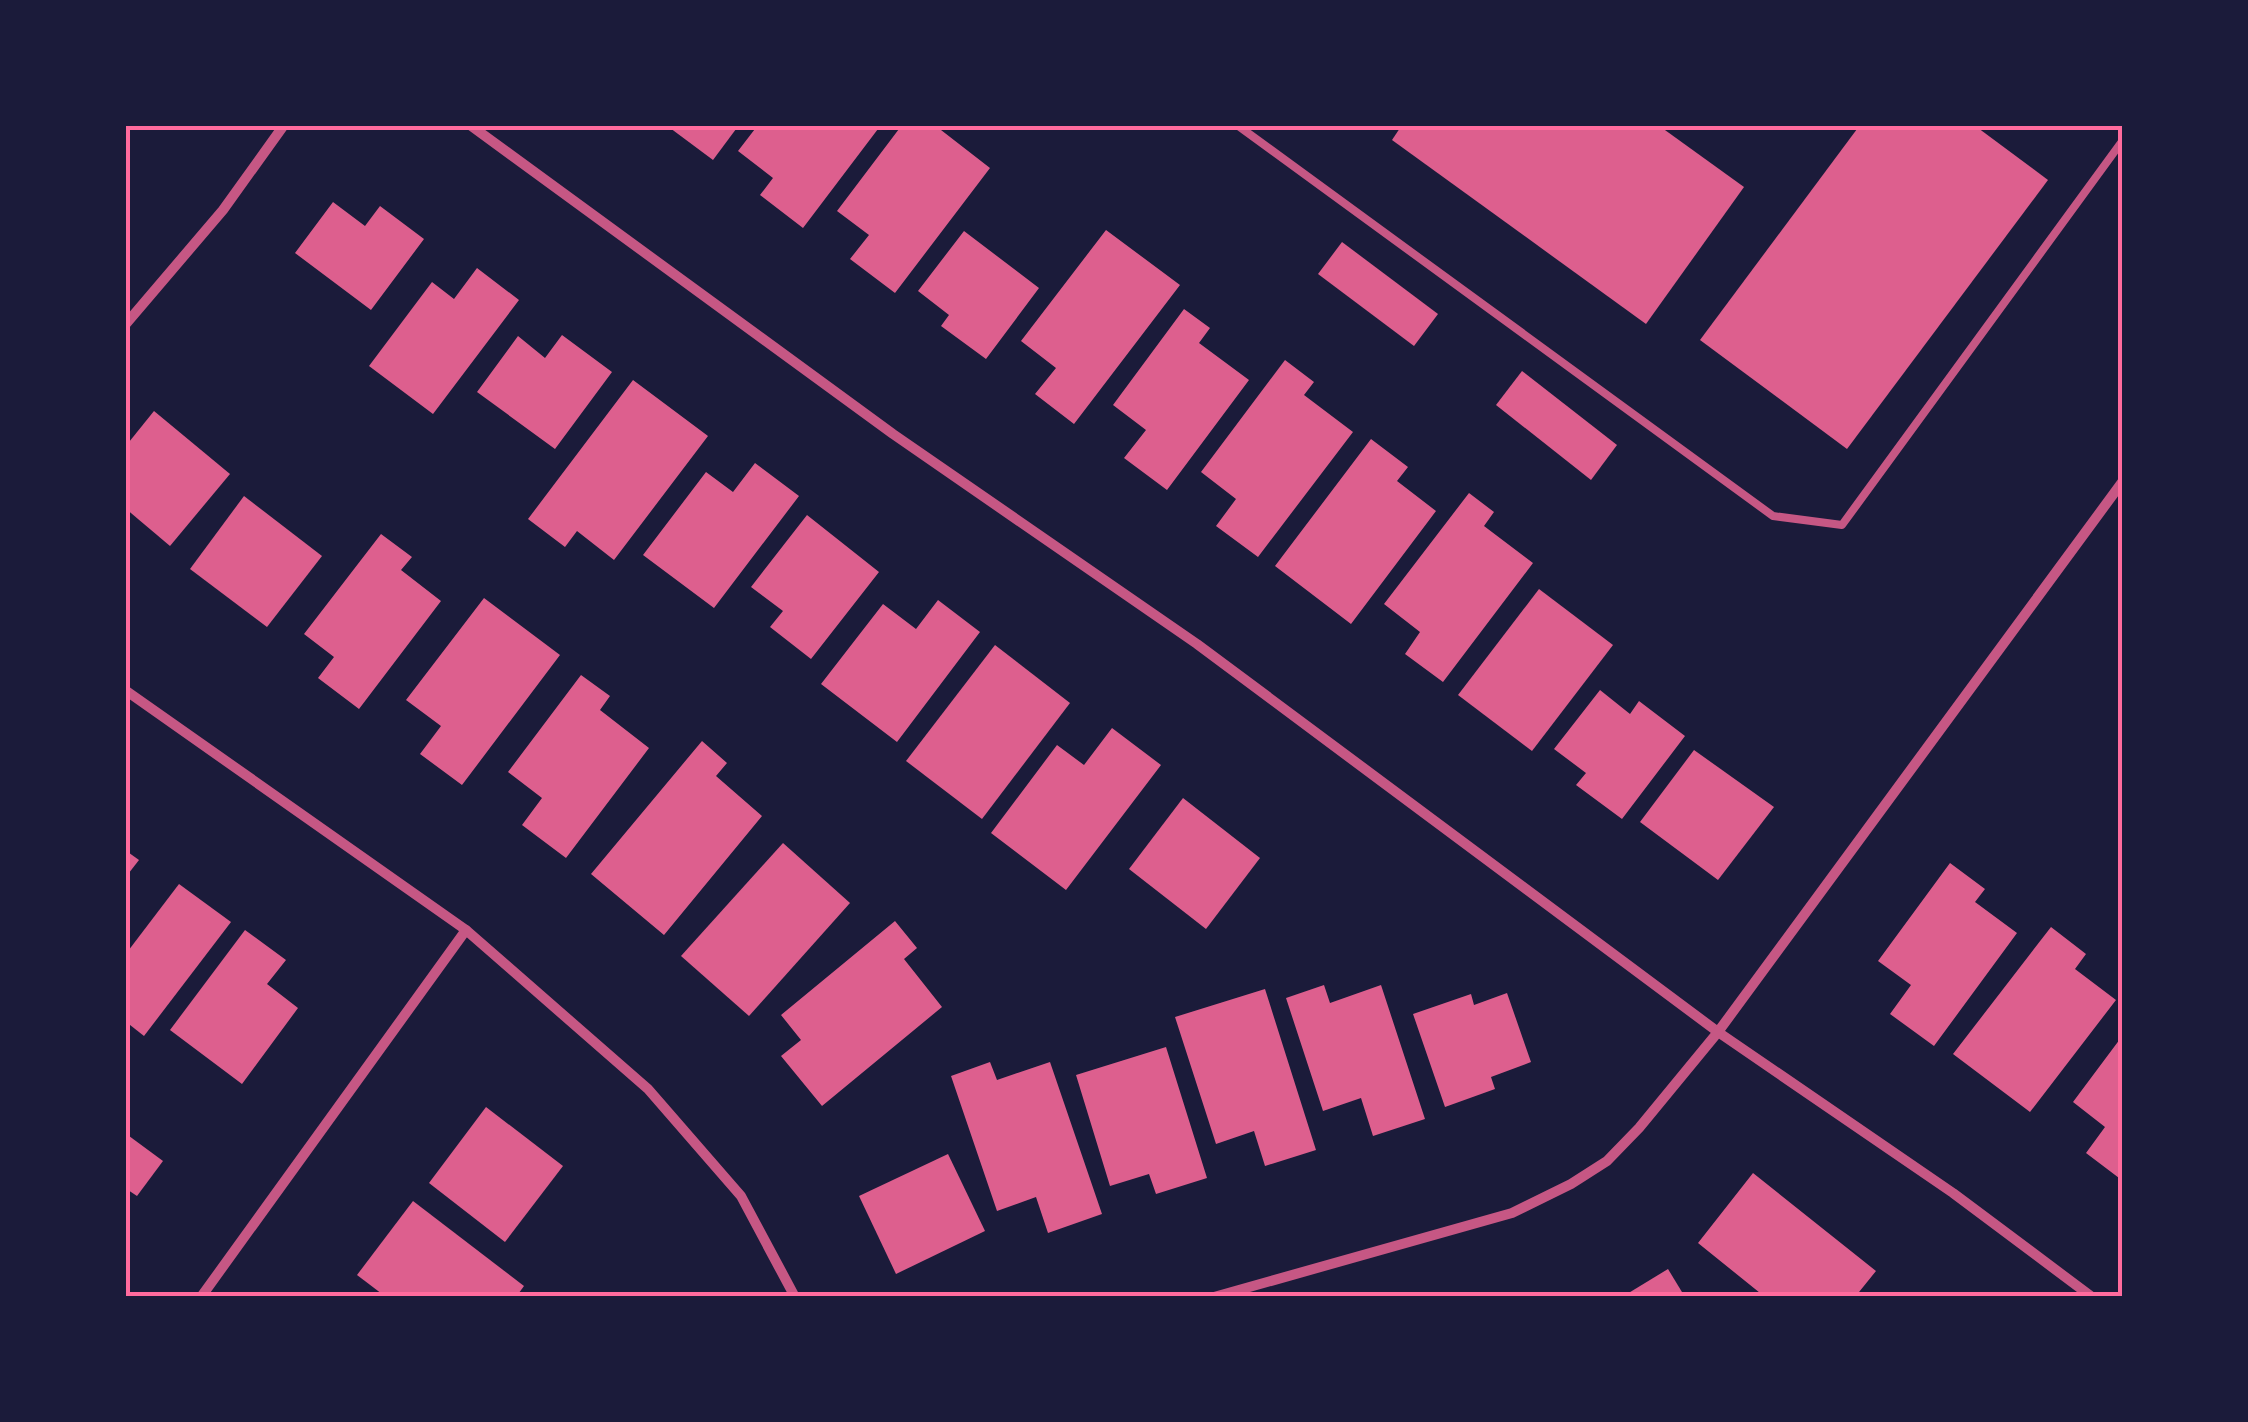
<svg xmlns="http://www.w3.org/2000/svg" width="2248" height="1422" font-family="'Archivo Narrow',sans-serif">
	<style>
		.building { fill: #dd5f8e }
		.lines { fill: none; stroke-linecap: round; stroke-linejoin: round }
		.service { stroke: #c65784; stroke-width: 8 }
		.minor { stroke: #c65784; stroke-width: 10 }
		.neatline { fill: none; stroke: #ff6b9d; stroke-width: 4 }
	</style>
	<rect width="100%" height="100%" fill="#1b1b3a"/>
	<!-- building -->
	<g class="building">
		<path d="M 666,125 L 739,125 L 713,160 Z"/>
		<path d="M 758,125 L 881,125 L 803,228 L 760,195 L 773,178 L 738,151 Z"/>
		<path d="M 902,125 L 945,125 L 941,130 L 990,168 L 895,293 L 850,259 L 869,235 L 837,211 Z"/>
		<path d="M 1402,125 L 1658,125 L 1744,187 L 1646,324 L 1392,140 Z"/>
		<path d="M 1860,125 L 1974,125 L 2048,180 L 1847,449 L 1700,340 Z"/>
		<path d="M 333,202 L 365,226 L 380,206 L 424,239 L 371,310 L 295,253 Z"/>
		<path d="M 1106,230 L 1180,285 L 1074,424 L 1035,394 L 1056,368 L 1021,341 Z"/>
		<path d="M 964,231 L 1039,288 L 986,359 L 941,326 L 949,315 L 918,291 Z"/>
		<path d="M 1342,242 L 1438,314 L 1414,346 L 1318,274 Z"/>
		<path d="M 477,268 L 519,300 L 433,414 L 369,366 L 432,282 L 454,299 Z"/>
		<path d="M 1184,309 L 1210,328 L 1199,343 L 1249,380 L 1167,490 L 1124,458 L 1146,430 L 1113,405 Z"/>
		<path d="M 562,335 L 612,372 L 555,449 L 477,392 L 518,336 L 545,358 Z"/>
		<path d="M 1285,360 L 1314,382 L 1304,395 L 1353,432 L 1258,557 L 1216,526 L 1236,499 L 1201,472 Z"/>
		<path d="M 1522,371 L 1617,445 L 1591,480 L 1496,405 Z"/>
		<path d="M 633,380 L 708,436 L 614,560 L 577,531 L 565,547 L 528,519 Z"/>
		<path d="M 154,411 L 230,474 L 170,546 L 125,508 L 125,447 Z"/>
		<path d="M 1371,439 L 1408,467 L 1397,481 L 1436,511 L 1351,624 L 1275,566 Z"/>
		<path d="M 755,463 L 799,496 L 714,608 L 643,555 L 706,472 L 733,492 Z"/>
		<path d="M 1469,493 L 1494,512 L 1484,526 L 1533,563 L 1443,682 L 1405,654 L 1420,632 L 1384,604 Z"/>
		<path d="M 244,496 L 322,556 L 267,627 L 190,569 Z"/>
		<path d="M 807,515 L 879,572 L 811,659 L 770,627 L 783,611 L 751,587 Z"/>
		<path d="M 381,534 L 412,557 L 401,570 L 441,601 L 359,709 L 318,678 L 334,657 L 304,634 Z"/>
		<path d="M 1539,589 L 1613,645 L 1532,751 L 1458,695 Z"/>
		<path d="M 484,598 L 560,655 L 462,785 L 420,754 L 441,726 L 406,700 Z"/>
		<path d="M 938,600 L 980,632 L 897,742 L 821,684 L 883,604 L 916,629 Z"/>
		<path d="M 995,645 L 1070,703 L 982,819 L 906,761 Z"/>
		<path d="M 581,675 L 610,696 L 600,710 L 649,748 L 566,858 L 522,825 L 542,798 L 508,772 Z"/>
		<path d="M 1600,690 L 1630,714 L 1639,701 L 1685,736 L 1622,819 L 1576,785 L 1586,773 L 1554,749 Z"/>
		<path d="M 1112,728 L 1161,765 L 1066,890 L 991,833 L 1057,745 L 1084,765 Z"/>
		<path d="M 702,741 L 727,763 L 716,776 L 762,816 L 664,935 L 591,874 Z"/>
		<path d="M 1694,750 L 1774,807 L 1718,880 L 1640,822 Z"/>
		<path d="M 1183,798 L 1260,858 L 1206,929 L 1129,869 Z"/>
		<path d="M 783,843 L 850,903 L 749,1016 L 681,956 Z"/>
		<path d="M 125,850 L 139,860 L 125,878 Z"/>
		<path d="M 1950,863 L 1985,889 L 1975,902 L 2017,933 L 1934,1046 L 1890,1014 L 1911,985 L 1878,961 Z"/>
		<path d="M 179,884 L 231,922 L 144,1036 L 125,1021 L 125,955 Z"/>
		<path d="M 895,921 L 917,948 L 904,959 L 942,1007 L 822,1106 L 781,1056 L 801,1040 L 781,1015 Z"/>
		<path d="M 2051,927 L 2086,954 L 2075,969 L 2116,1000 L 2030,1112 L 1953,1054 Z"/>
		<path d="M 245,930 L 286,960 L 267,984 L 298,1008 L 242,1084 L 170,1030 Z"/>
		<path d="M 1324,985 L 1330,1003 L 1381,985 L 1425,1119 L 1373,1136 L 1361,1098 L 1323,1111 L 1286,998 Z"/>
		<path d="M 1265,989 L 1316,1150 L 1265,1166 L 1254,1131 L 1216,1144 L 1175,1017 Z"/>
		<path d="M 1507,993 L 1531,1062 L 1491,1077 L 1495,1089 L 1445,1107 L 1413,1014 L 1471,994 L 1474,1005 Z"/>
		<path d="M 2123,1035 L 2123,1181 L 2086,1153 L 2105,1127 L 2073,1102 Z"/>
		<path d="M 1166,1047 L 1207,1178 L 1156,1194 L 1149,1174 L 1110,1186 L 1076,1075 Z"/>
		<path d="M 990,1062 L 997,1080 L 1050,1062 L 1102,1214 L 1048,1233 L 1036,1197 L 997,1211 L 951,1076 Z"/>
		<path d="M 486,1107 L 563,1166 L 505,1242 L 429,1183 Z"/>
		<path d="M 125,1133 L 163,1161 L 137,1196 L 125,1188 Z"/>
		<path d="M 948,1154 L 985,1231 L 896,1274 L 859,1196 Z"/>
		<path d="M 1753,1173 L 1876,1271 L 1855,1297 L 1840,1297 L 1834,1293 L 1831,1297 L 1765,1297 L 1698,1243 Z"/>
		<path d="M 413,1201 L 524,1286 L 516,1297 L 386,1297 L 357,1275 Z"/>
		<path d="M 1668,1269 L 1685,1297 L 1622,1297 Z"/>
	</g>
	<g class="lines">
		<!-- service -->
		<path class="service" d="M 1237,125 L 1773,516 L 1842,525 L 2123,140"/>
		<!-- minor -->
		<g class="minor">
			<path d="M 470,125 L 893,434 L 1197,644 L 1718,1032 L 1953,1193 L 2092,1297"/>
			<path d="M 125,325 L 223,210 L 284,125"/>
			<path d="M 125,690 L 466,930 L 648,1089 L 741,1196 L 795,1297"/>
			<path d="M 201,1297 L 466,930"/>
			<path d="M 1214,1297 L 1512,1213 L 1571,1184 L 1607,1161 L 1639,1128 L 1718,1032 L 2123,481"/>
		</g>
	</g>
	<!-- border -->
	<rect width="2248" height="1422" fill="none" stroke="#1b1b3a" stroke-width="255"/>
	<rect x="128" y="128" width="1992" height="1166" class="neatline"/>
</svg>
